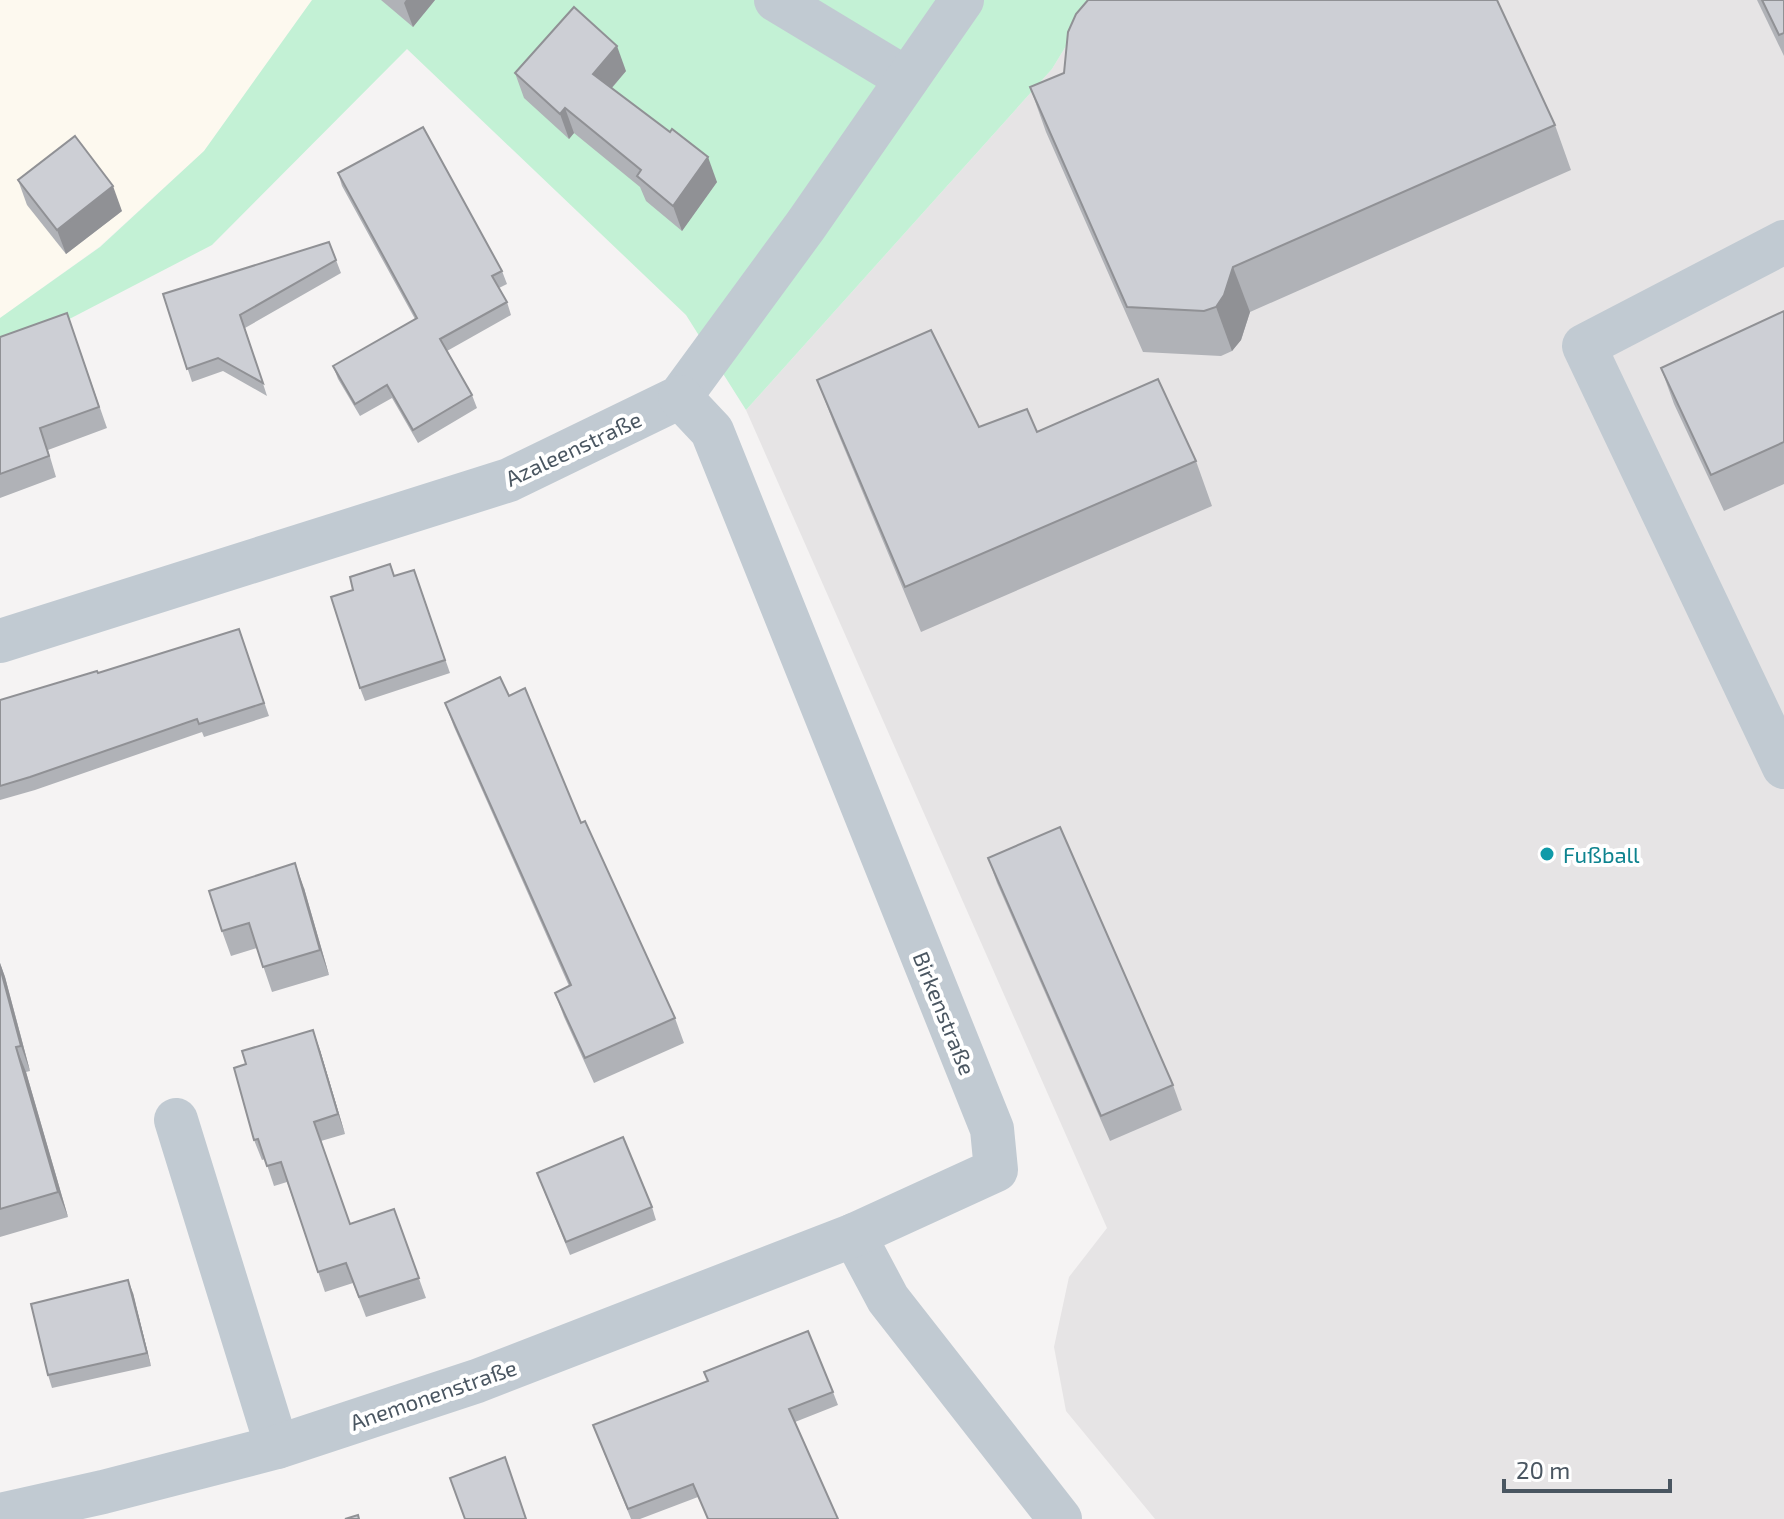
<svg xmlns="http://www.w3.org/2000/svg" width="1784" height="1519" font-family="'Exo 2',sans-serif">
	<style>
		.commercial { fill: #fdf9ef }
		.education { fill: #e6e4e5 }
		.garden { fill: #c3f1d5 }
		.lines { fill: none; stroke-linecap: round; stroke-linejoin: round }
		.minor { stroke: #c1cad2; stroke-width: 44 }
		.wall { fill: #b0b2b7 }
		.shaded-wall { fill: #909195 }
		.building { fill: #cdcfd5; stroke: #909195; stroke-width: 2 }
		.culture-dot { fill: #0f9aa8; stroke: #fff; stroke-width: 3 }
		.labels { text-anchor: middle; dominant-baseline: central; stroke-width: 8; stroke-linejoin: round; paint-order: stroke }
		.street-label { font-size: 22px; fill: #4a5661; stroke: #fff }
		.culture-label { font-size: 22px; fill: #0d838f; stroke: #fff; text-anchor: start }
	</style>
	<rect width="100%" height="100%" fill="#f5f3f3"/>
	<!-- commercial -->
	<path class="commercial" d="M 0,0 L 312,0 L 204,151 L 99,247 L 0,318 Z"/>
	<!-- education -->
	<path class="education" d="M 1094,0 L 1784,0 L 1784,1519 L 1155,1519 L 1066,1411 L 1054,1347 L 1069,1277 L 1107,1228 L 746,410 L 1052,69 Z"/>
	<!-- garden -->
	<path class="garden" d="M 312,0 L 1094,0 L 1052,69 L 746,410 L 686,315 L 407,49 L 212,245 L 0,355 L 0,318 L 100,247 L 204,151 Z"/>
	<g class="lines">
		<!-- minor -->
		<g class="minor">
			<path d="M 776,0 L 907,79"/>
			<path d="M 1784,242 L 1584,346 L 1784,767"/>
			<path d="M 0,641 L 509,480 L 680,397 L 806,225 L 962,0"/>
			<path d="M 176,1120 L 277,1447"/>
			<path d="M 854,1235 L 888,1299 L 1060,1519"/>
			<path d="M 0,1515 L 103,1492 L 277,1447 L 477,1381 L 854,1235 L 996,1170 L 992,1129 L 712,431 L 680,397"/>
		</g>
	</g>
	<!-- wall -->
	<g class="wall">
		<path d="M 381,0 L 435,0 L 413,27 Z"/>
		<path d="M 1757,0 L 1784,0 L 1784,56 Z"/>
		<path d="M 626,71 L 612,88 L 717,182 L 682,231 L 646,201 L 640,187 L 574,133 L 569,139 L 524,98 L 515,73 Z"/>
		<path d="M 1064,73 L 1555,125 L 1571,170 L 1250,312 L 1241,340 L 1232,351 L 1221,356 L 1143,352 L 1046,132 L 1030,87 Z"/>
		<path d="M 338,173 L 502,271 L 507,284 L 499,288 L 507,302 L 511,315 L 447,351 L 472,395 L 477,408 L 418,443 L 392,398 L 360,416 L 338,379 L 333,366 L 415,319 L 342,186 Z"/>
		<path d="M 18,180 L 122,211 L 66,254 L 27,205 Z"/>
		<path d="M 336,260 L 341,273 L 245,328 L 267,396 L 223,371 L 192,382 L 163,294 Z"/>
		<path d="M 1784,311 L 1784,484 L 1724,511 L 1674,404 L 1661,368 Z"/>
		<path d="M 67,313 L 107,428 L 48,450 L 56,477 L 0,498 L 0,337 Z"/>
		<path d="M 817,380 L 979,427 L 1037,432 L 1196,461 L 1212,506 L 921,632 L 834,424 Z"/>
		<path d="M 390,564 L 394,576 L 414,570 L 450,673 L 365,701 L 360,688 L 353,590 Z"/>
		<path d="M 239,629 L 269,716 L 204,737 L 202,732 L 35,790 L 0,800 L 0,700 L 98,673 Z"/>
		<path d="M 509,696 L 581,823 L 675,1018 L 684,1043 L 594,1083 L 564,1017 L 555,993 L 569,986 L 454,727 L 445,703 Z"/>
		<path d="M 988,858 L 1173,1085 L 1182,1110 L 1110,1141 L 997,883 Z"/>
		<path d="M 304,888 L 329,975 L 272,992 L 257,948 L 231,956 L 222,931 Z"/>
		<path d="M 0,963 L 5,977 L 30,1071 L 26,1072 L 68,1217 L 0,1237 Z"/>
		<path d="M 320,1050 L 345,1134 L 321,1141 L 350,1224 L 394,1209 L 426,1298 L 366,1317 L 353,1283 L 325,1292 L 287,1182 L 274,1186 L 265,1159 L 262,1160 L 254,1140 Z"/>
		<path d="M 542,1186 L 652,1207 L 656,1220 L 570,1255 Z"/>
		<path d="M 133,1293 L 151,1366 L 52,1388 L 48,1375 Z"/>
		<path d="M 833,1392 L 838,1405 L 795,1422 L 698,1497 L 640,1519 L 631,1519 L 598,1438 Z"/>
	</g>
	<!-- shaded-wall -->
	<g class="shaded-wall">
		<path d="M 406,0 L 435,0 L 413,27 L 404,3 Z"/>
		<path d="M 617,46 L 626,71 L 602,99 L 593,74 Z"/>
		<path d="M 565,108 L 574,133 L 569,139 L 560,114 Z"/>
		<path d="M 708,157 L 717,182 L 682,231 L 673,206 Z"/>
		<path d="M 113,186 L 122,211 L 66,254 L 57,230 Z"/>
		<path d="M 1233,267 L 1250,312 L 1241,340 L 1232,351 L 1216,307 Z"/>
		<path d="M 295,863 L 304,888 L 329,975 L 320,950 Z"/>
		<path d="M 0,963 L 5,977 L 30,1071 L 21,1046 L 0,967 Z"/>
		<path d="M 313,1030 L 320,1050 L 345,1134 L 338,1114 Z"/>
		<path d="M 16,1047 L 26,1072 L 68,1217 L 58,1192 Z"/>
		<path d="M 128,1280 L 133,1293 L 151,1366 L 147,1353 Z"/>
	</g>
	<!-- building -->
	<g class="building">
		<path d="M 1088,0 L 1497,0 L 1555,125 L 1233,267 L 1224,295 L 1216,307 L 1204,311 L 1127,307 L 1030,87 L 1064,73 L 1068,32 L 1076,14 Z"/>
		<path d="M 1762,0 L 1784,0 L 1784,33 L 1779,35 Z"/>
		<path d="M 574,7 L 617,46 L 593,74 L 670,132 L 672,129 L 708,157 L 673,206 L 637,176 L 641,170 L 565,108 L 560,114 L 515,73 Z"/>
		<path d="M 423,127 L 502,271 L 492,276 L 507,302 L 440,339 L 472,395 L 413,430 L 387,385 L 355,404 L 333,366 L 417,318 L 338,173 Z"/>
		<path d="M 75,136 L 113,186 L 57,230 L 18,180 Z"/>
		<path d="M 329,242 L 336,260 L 240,315 L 263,383 L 218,358 L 187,369 L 163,294 Z"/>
		<path d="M 1784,311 L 1784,442 L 1711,475 L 1661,368 Z"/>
		<path d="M 67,313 L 99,407 L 40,428 L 49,456 L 0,474 L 0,337 Z"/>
		<path d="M 931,330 L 979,427 L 1027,409 L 1037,432 L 1158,379 L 1196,461 L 905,587 L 817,380 Z"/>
		<path d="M 390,564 L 394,576 L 414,570 L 445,660 L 360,688 L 331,597 L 353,590 L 350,577 Z"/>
		<path d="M 239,629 L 264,703 L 199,724 L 197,719 L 30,777 L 0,786 L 0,700 L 97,671 L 98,673 Z"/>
		<path d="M 500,677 L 509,696 L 525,688 L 581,823 L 585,821 L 675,1018 L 585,1058 L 555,993 L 571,985 L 445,703 Z"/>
		<path d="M 1060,827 L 1173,1085 L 1101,1116 L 988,858 Z"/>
		<path d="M 295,863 L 320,950 L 263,967 L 249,923 L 222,931 L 209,891 Z"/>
		<path d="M 0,967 L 21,1046 L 16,1047 L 58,1192 L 0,1209 Z"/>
		<path d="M 313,1030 L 338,1114 L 314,1122 L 350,1224 L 394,1209 L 419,1278 L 359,1297 L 346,1263 L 318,1272 L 281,1162 L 267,1166 L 258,1139 L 254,1140 L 234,1068 L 246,1064 L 242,1051 Z"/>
		<path d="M 623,1137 L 652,1207 L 566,1242 L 537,1173 Z"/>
		<path d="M 128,1280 L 147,1353 L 48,1375 L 31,1304 Z"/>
		<path d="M 808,1331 L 833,1392 L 789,1409 L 838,1519 L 708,1519 L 693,1484 L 628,1509 L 593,1425 L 708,1381 L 704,1372 Z"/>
		<path d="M 505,1457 L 526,1519 L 465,1519 L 450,1478 Z"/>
		<path d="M 358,1515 L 359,1519 L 345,1519 Z"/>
	</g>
	<!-- markers -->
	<circle class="culture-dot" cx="1547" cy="854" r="8"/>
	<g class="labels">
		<!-- street labels -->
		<g class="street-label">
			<text transform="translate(573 448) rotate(-25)">Azaleenstraße</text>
			<text transform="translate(945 1013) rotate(68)">Birkenstraße</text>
			<text transform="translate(433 1394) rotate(-19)">Anemonenstraße</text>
		</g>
		<!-- culture labels -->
		<g class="culture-label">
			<text x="1563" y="854">Fußball</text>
		</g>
	</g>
	<!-- scale -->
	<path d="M1504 1479v12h166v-12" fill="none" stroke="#4a5661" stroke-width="4"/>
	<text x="1516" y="1479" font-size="24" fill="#4a5661" stroke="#ffffff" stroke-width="6" paint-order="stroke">20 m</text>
</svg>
